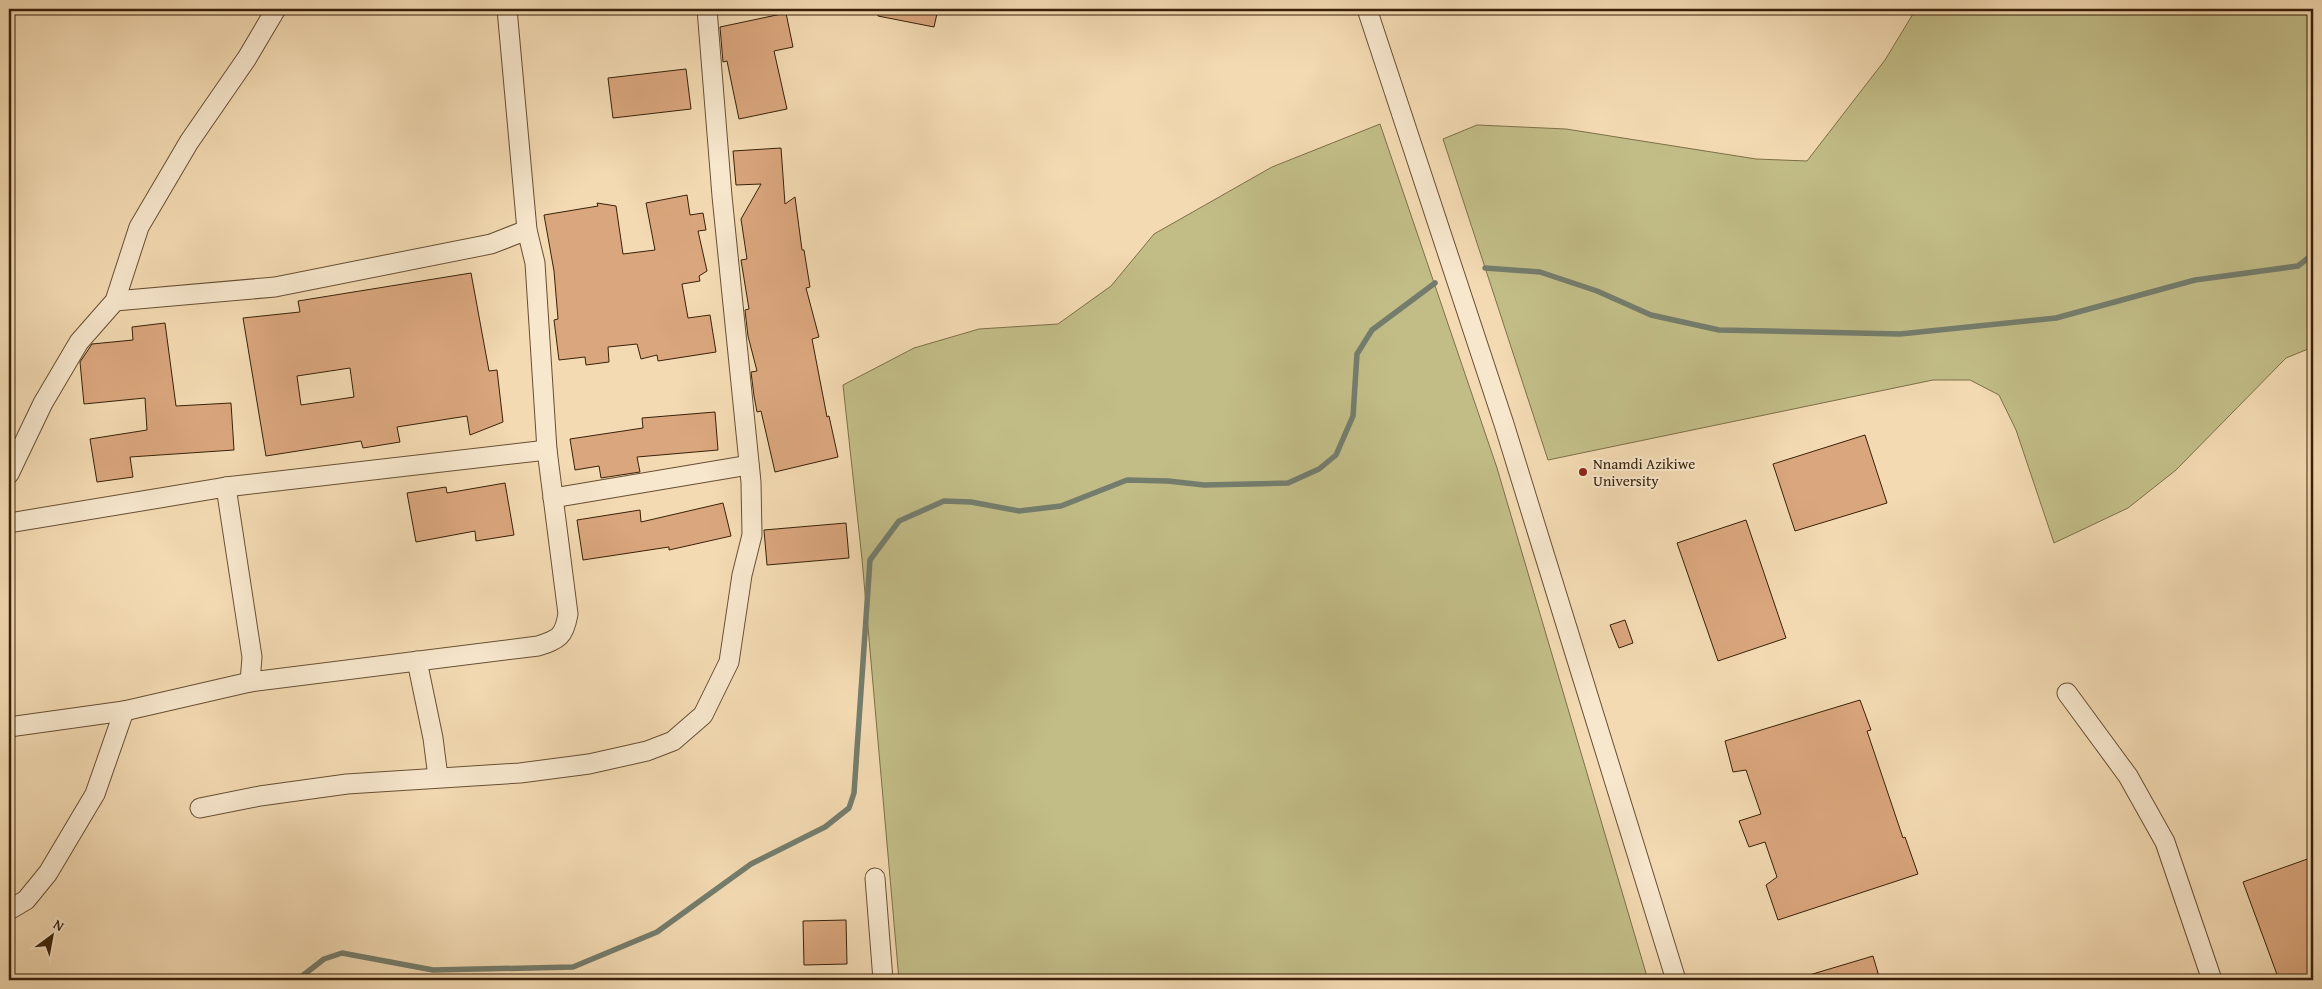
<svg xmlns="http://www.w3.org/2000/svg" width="2322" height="989" font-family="'Gentium Book Plus',serif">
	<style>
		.green { fill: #c2bd87; stroke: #7e6f48 }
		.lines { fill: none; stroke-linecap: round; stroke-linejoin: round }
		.stream { stroke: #747d6d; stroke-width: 5.5 }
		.building { fill: #daa67d; stroke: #392109; fill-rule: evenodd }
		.minor-casing { stroke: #684f33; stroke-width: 21 }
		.minor { stroke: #f7e7cd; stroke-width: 19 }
		.poi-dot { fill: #8f2418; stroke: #f7e7cd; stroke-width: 2 }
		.labels { text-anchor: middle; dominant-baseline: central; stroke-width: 4; stroke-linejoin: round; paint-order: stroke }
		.poi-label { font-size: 15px; fill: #392109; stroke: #f7e7cd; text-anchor: start }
	</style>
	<rect width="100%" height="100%" fill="#f3dab2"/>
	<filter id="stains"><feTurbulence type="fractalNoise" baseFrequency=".004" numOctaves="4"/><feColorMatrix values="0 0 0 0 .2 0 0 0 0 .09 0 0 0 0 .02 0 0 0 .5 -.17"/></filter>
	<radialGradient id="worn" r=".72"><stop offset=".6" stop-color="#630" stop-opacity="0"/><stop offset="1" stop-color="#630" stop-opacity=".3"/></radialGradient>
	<!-- green -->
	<g class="green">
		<path d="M 1916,9 L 2313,9 L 2313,347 L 2286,358 L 2176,470 L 2128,508 L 2054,543 L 2016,430 L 1999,395 L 1970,380 L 1933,380 L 1548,460 L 1443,139 L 1477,125 L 1566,129 L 1756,159 L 1807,161 L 1885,60 Z"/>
		<path d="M 1380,124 L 1497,468 L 1648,980 L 899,980 L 862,559 L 843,385 L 914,348 L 979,329 L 1058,324 L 1111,286 L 1154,234 L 1272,167 Z"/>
	</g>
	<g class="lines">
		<!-- stream -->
		<g class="stream">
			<path d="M 1485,268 L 1540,272 L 1597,291 L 1651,315 L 1719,330 L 1900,334 L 2056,318 L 2195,280 L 2298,266 L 2313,254"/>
			<path d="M 297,980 L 324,959 L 342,953 L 433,970 L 573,967 L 657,932 L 751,864 L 825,827 L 849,808 L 854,793 L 870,560 L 899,521 L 944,501 L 971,502 L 1019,511 L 1061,506 L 1127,480 L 1168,481 L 1204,485 L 1288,483 L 1319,469 L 1336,455 L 1353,416 L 1357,354 L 1372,330 L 1435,283"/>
		</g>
	</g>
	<!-- building -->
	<g class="building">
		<path d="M 879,9 L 938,9 L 934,27 L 878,16 Z"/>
		<path d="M 786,13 L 793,47 L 774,51 L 787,109 L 739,119 L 727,61 L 723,62 L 720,27 Z"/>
		<path d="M 686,69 L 691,109 L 613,118 L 608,78 Z"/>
		<path d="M 781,148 L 785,204 L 795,197 L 802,250 L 804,250 L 810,287 L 806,288 L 819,337 L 812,339 L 827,417 L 829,416 L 838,457 L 775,472 L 761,411 L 757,412 L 754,396 L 751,372 L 757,371 L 748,336 L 745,310 L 749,309 L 741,260 L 747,259 L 741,219 L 761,184 L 736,185 L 733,151 Z"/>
		<path d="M 687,195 L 690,215 L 703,213 L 706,230 L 698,231 L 707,271 L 699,276 L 700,281 L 682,284 L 688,318 L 710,315 L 716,352 L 658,361 L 657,355 L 641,359 L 637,344 L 608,347 L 609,362 L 586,365 L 585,357 L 559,360 L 554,320 L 558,319 L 554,271 L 544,215 L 598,206 L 597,203 L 616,206 L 623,254 L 655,250 L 646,203 Z"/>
		<path d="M 471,273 L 489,371 L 497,370 L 503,422 L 470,435 L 467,416 L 397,427 L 400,442 L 363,448 L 361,441 L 266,456 L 243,318 L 300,312 L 298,301 ZM 350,368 L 354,397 L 301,405 L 297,376 Z"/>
		<path d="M 165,323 L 176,406 L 231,403 L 234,450 L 130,457 L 133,477 L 97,482 L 90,439 L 147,430 L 145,398 L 84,404 L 80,362 L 92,344 L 133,340 L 132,327 Z"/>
		<path d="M 715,412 L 718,450 L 637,457 L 640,472 L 601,478 L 599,466 L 575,470 L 570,439 L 643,428 L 642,418 Z"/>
		<path d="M 1865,435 L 1887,503 L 1795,531 L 1773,464 Z"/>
		<path d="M 505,483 L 514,535 L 476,541 L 475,531 L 416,542 L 407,493 L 446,487 L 447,493 Z"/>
		<path d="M 723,503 L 731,536 L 669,550 L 669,547 L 583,560 L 577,520 L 640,510 L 641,522 Z"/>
		<path d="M 1746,520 L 1786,638 L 1718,661 L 1677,543 Z"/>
		<path d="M 846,523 L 849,558 L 767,565 L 764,530 Z"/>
		<path d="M 1625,620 L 1633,643 L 1619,648 L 1610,625 Z"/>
		<path d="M 1860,700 L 1871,730 L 1867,731 L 1903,838 L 1905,837 L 1918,874 L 1778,920 L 1766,885 L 1777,877 L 1765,842 L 1749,847 L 1739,821 L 1761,814 L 1746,770 L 1733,772 L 1725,741 Z"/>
		<path d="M 2313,857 L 2313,980 L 2279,980 L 2243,882 Z"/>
		<path d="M 846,920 L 847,964 L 804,965 L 803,921 Z"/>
		<path d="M 1873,956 L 1880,980 L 1807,980 L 1806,976 Z"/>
	</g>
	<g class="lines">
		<!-- minor casing -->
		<g class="minor-casing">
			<g id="minor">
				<path d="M 1367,9 L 1504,424 L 1676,980"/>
				<path d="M 115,301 L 275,287 L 491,244 L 527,230"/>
				<path d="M 9,474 L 43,403 L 79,342 L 115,301 L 139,227 L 189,142 L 247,58 L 276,9"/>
				<path d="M 226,487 L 252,657 L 250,682"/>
				<path d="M 553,498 L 749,465"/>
				<path d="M 9,523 L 226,487 L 547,450"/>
				<path d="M 417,661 L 433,738 L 438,777"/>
				<path d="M 2067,693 L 2128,776 L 2165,842 L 2212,980"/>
				<path d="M 9,727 L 124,711 L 250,682 L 538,646 C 559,639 564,637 568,614 L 547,450 L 535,263 L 527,230 L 507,9"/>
				<path d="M 200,808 L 260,796 L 347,784 L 520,773 L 589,764 L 647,751 L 673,741 L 703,715 L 729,662 L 742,575 L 752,535 L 751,482 L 722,196 L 707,9"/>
				<path d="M 875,878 L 883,980"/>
				<path d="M 9,910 L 26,900 L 48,873 L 95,794 L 124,711"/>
			</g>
		</g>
		<!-- minor -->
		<use href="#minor" class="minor"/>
	</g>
	<!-- markers -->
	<circle class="poi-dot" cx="1583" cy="472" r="5"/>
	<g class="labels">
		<!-- poi labels -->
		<g class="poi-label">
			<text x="1593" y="463">Nnamdi Azikiwe<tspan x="1593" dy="17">University</tspan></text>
		</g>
	</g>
	<!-- margin -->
	<rect width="2322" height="989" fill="none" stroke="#f3dab2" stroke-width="30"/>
	<rect x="10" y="10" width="2302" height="969" fill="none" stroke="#392109" stroke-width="2.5"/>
	<rect x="15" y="15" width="2292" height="959" fill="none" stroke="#392109"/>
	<!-- north arrow -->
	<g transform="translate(52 936) rotate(32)" stroke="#f7e7cd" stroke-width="4" paint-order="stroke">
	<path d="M0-4L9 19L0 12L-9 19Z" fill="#392109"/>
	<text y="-8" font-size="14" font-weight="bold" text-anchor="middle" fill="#392109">N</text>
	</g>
	<rect width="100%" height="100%" filter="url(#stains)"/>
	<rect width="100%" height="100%" fill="url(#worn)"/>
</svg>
